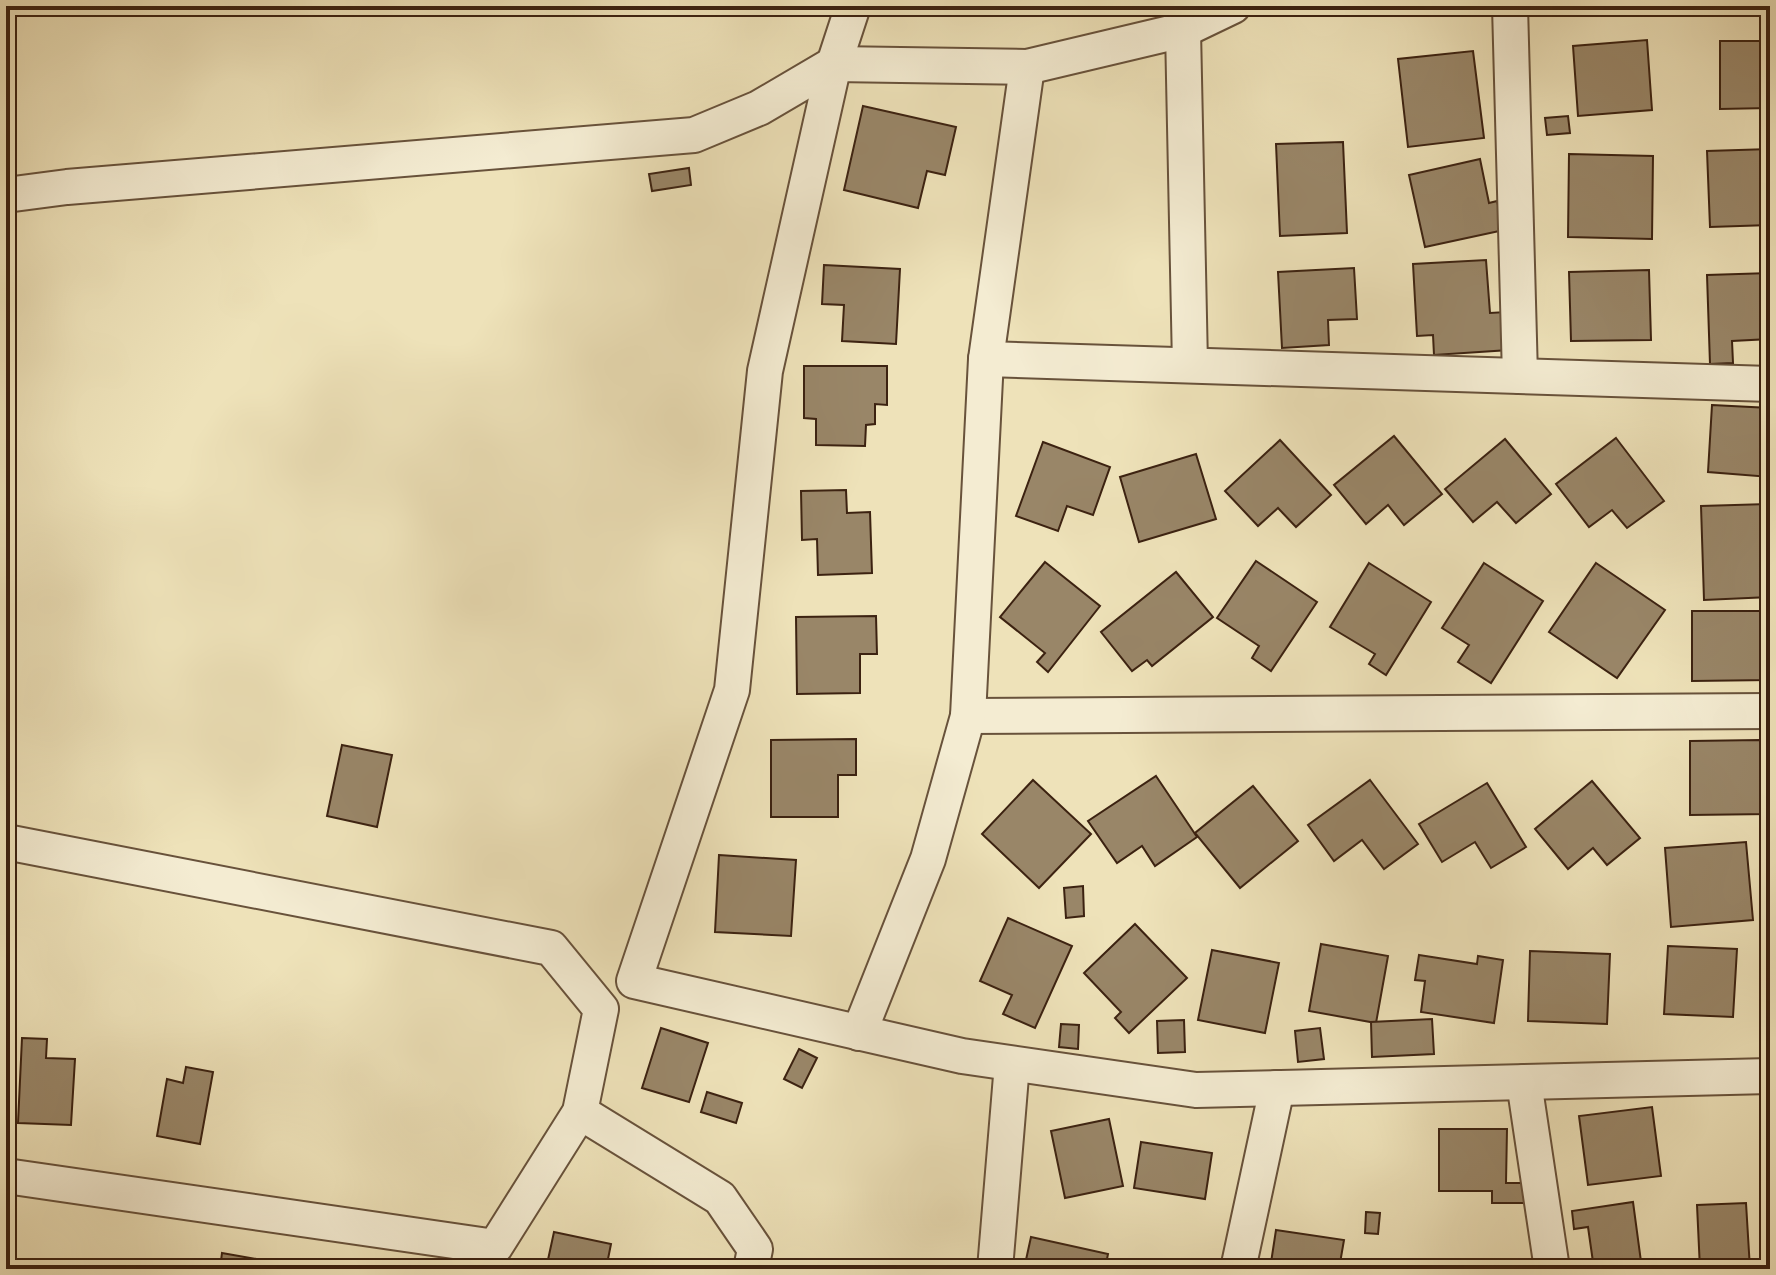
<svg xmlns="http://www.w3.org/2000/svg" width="1776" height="1275" font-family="'Libre Bodoni',serif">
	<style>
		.building { fill: #998668; stroke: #3c2211; stroke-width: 2 }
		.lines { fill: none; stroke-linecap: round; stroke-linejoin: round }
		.minor-casing { stroke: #68523b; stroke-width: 38 }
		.minor { stroke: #f4ecd2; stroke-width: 34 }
	</style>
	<rect width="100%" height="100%" fill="#eee2b9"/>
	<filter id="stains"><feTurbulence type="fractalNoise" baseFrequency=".0025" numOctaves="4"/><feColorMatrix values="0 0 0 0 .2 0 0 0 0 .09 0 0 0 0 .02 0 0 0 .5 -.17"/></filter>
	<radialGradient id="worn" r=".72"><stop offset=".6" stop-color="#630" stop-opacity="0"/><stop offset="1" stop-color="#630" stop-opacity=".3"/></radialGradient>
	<!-- building -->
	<g class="building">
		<path d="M 1647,40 L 1652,110 L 1578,116 L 1573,46 Z"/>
		<path d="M 1720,41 L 1770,41 L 1770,108 L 1720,109 Z"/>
		<path d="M 1473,51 L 1484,138 L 1408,147 L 1398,59 Z"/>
		<path d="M 863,106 L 956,127 L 945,175 L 927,171 L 918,208 L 844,190 Z"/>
		<path d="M 1568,116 L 1570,133 L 1547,135 L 1545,118 Z"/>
		<path d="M 1343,142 L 1347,233 L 1280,236 L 1276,144 Z"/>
		<path d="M 1770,149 L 1770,225 L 1710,227 L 1707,151 Z"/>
		<path d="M 1569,154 L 1653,156 L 1652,239 L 1568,237 Z"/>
		<path d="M 1480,159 L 1489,203 L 1497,201 L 1504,230 L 1425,247 L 1409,175 Z"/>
		<path d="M 689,168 L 691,185 L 652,191 L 649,174 Z"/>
		<path d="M 1486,260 L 1490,313 L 1506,312 L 1509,350 L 1434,355 L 1433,335 L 1417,336 L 1413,264 Z"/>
		<path d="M 824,265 L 900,269 L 896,344 L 842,341 L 844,305 L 822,304 Z"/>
		<path d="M 1354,268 L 1357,319 L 1328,320 L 1329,345 L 1282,348 L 1278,272 Z"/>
		<path d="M 1649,270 L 1651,340 L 1571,341 L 1569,272 Z"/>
		<path d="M 1770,273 L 1770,339 L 1732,341 L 1733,363 L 1710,364 L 1707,275 Z"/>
		<path d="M 804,366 L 887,366 L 887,405 L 875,404 L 875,424 L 866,425 L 865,446 L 816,445 L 816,419 L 804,418 Z"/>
		<path d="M 1712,405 L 1770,408 L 1770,477 L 1708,472 Z"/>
		<path d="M 1394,436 L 1442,494 L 1404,525 L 1388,505 L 1366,524 L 1334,485 Z"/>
		<path d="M 1616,438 L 1664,501 L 1627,528 L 1612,510 L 1589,527 L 1556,484 Z"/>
		<path d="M 1505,439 L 1551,494 L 1516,523 L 1497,502 L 1473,522 L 1445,489 Z"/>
		<path d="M 1280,440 L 1331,495 L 1296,527 L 1278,508 L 1258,526 L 1225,491 Z"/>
		<path d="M 1043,442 L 1110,467 L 1093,515 L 1067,506 L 1058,531 L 1016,516 Z"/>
		<path d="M 1196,454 L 1216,519 L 1139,542 L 1120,477 Z"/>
		<path d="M 846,490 L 847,513 L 870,512 L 872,573 L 818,575 L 817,539 L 802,540 L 801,491 Z"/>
		<path d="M 1768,504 L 1770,597 L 1704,600 L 1701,506 Z"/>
		<path d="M 1256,561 L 1317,602 L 1271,671 L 1252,658 L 1259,646 L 1217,618 Z"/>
		<path d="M 1045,562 L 1100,606 L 1048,672 L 1037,662 L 1045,653 L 1000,617 Z"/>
		<path d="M 1369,563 L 1431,602 L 1386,675 L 1369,664 L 1375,654 L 1330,627 Z"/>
		<path d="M 1484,563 L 1543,601 L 1491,683 L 1458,662 L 1469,645 L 1442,628 Z"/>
		<path d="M 1596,563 L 1665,610 L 1617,678 L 1549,632 Z"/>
		<path d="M 1176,572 L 1213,617 L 1152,666 L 1147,660 L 1132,671 L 1101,632 Z"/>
		<path d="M 1692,611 L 1763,611 L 1763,619 L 1770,619 L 1770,680 L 1692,681 Z"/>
		<path d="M 876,616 L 877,654 L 860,654 L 860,693 L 797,694 L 796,617 Z"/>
		<path d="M 856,739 L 856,775 L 838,775 L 838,817 L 771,817 L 771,740 Z"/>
		<path d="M 1760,740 L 1760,783 L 1770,783 L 1770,814 L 1690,815 L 1690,741 Z"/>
		<path d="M 342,745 L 392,755 L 377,827 L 327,816 Z"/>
		<path d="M 1156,776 L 1197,837 L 1155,866 L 1142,846 L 1117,863 L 1088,821 Z"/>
		<path d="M 1033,780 L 1091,834 L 1039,888 L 982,834 Z"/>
		<path d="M 1370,780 L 1418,844 L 1384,869 L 1362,840 L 1334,861 L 1308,825 Z"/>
		<path d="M 1592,781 L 1640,838 L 1607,865 L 1593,848 L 1568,869 L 1535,829 Z"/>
		<path d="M 1487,783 L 1526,847 L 1491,868 L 1475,842 L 1442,862 L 1419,824 Z"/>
		<path d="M 1253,786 L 1298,841 L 1240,888 L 1195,833 Z"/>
		<path d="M 1746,842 L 1753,920 L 1671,927 L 1665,848 Z"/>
		<path d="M 719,855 L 796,860 L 791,936 L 715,932 Z"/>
		<path d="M 1083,886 L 1084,916 L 1066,918 L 1064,888 Z"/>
		<path d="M 1008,918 L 1072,946 L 1035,1028 L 1003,1014 L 1012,995 L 980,981 Z"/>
		<path d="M 1135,924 L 1187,978 L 1129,1033 L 1115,1018 L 1121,1012 L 1084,973 Z"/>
		<path d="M 1321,944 L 1388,956 L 1376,1023 L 1309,1011 Z"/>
		<path d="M 1668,946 L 1737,949 L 1733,1017 L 1664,1014 Z"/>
		<path d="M 1212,950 L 1279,963 L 1265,1033 L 1198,1020 Z"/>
		<path d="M 1530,951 L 1610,954 L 1607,1024 L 1528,1021 Z"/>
		<path d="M 1419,955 L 1477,964 L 1478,956 L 1503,960 L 1494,1023 L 1421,1012 L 1425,981 L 1415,980 Z"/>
		<path d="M 1432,1019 L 1434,1054 L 1372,1057 L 1371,1022 Z"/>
		<path d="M 1184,1020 L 1185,1052 L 1158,1053 L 1157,1021 Z"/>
		<path d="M 1061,1024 L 1079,1025 L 1078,1049 L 1059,1047 Z"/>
		<path d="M 661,1028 L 708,1043 L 689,1102 L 642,1088 Z"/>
		<path d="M 1320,1028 L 1324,1059 L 1298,1062 L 1295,1031 Z"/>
		<path d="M 22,1038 L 47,1039 L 46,1058 L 75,1059 L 71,1125 L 18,1123 Z"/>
		<path d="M 799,1049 L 817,1058 L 802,1088 L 784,1079 Z"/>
		<path d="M 186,1067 L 213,1072 L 200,1144 L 157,1136 L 167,1079 L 183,1083 Z"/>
		<path d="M 707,1092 L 742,1103 L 736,1123 L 701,1112 Z"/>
		<path d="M 1652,1107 L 1661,1176 L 1588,1185 L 1579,1116 Z"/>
		<path d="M 1109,1119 L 1123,1186 L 1065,1198 L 1051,1131 Z"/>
		<path d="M 1439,1129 L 1507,1129 L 1506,1183 L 1526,1183 L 1526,1203 L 1492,1203 L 1492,1191 L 1439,1191 Z"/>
		<path d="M 1141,1142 L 1212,1153 L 1205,1199 L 1134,1188 Z"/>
		<path d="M 1633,1202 L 1642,1269 L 1594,1269 L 1588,1227 L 1574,1229 L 1572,1211 Z"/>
		<path d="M 1746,1203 L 1750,1269 L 1700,1269 L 1697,1205 Z"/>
		<path d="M 1366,1212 L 1380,1213 L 1378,1234 L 1365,1233 Z"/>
		<path d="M 1276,1230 L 1344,1240 L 1339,1269 L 1270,1269 Z"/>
		<path d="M 554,1232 L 611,1244 L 606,1269 L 546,1269 Z"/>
		<path d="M 1031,1237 L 1108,1254 L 1105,1269 L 1024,1269 Z"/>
		<path d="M 222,1253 L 262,1260 L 261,1269 L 220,1269 Z"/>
		<path d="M 1122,1260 L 1192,1263 L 1191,1269 L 1121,1269 Z"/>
	</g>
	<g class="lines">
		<!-- minor casing -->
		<g class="minor-casing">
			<g id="minor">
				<path d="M 853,6 L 834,64 L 765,371 L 732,690 L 634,981 L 962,1056 L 1196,1090 L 1770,1076"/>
				<path d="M 1510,6 L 1520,376"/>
				<path d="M 1183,30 L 1190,365"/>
				<path d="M 6,195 L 67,187 L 694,135 L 759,108 L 834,64 L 1027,67 L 1183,30 L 1233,6"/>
				<path d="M 986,359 L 1770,384"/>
				<path d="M 968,716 L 1770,711"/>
				<path d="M 6,842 L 551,948 L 601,1009 L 580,1112 L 495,1247 L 6,1176"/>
				<path d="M 859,1033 L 928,859 L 968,716 L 986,359 L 1027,67"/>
				<path d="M 1524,1082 L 1552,1269"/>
				<path d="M 580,1112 L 720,1198 L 755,1249 L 751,1269"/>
				<path d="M 995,1269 L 1012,1064"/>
				<path d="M 1238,1269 L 1277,1088"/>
			</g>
		</g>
		<!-- minor -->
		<use href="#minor" class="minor"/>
	</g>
	<!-- margin -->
	<rect width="1776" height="1275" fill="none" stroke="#eee2b9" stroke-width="32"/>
	<rect x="8" y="8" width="1760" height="1259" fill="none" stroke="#3c2211" stroke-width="4"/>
	<rect x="16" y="16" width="1744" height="1243" fill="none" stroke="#3c2211" stroke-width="2"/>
	<rect width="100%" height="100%" filter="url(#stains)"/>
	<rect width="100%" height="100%" fill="url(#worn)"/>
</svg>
